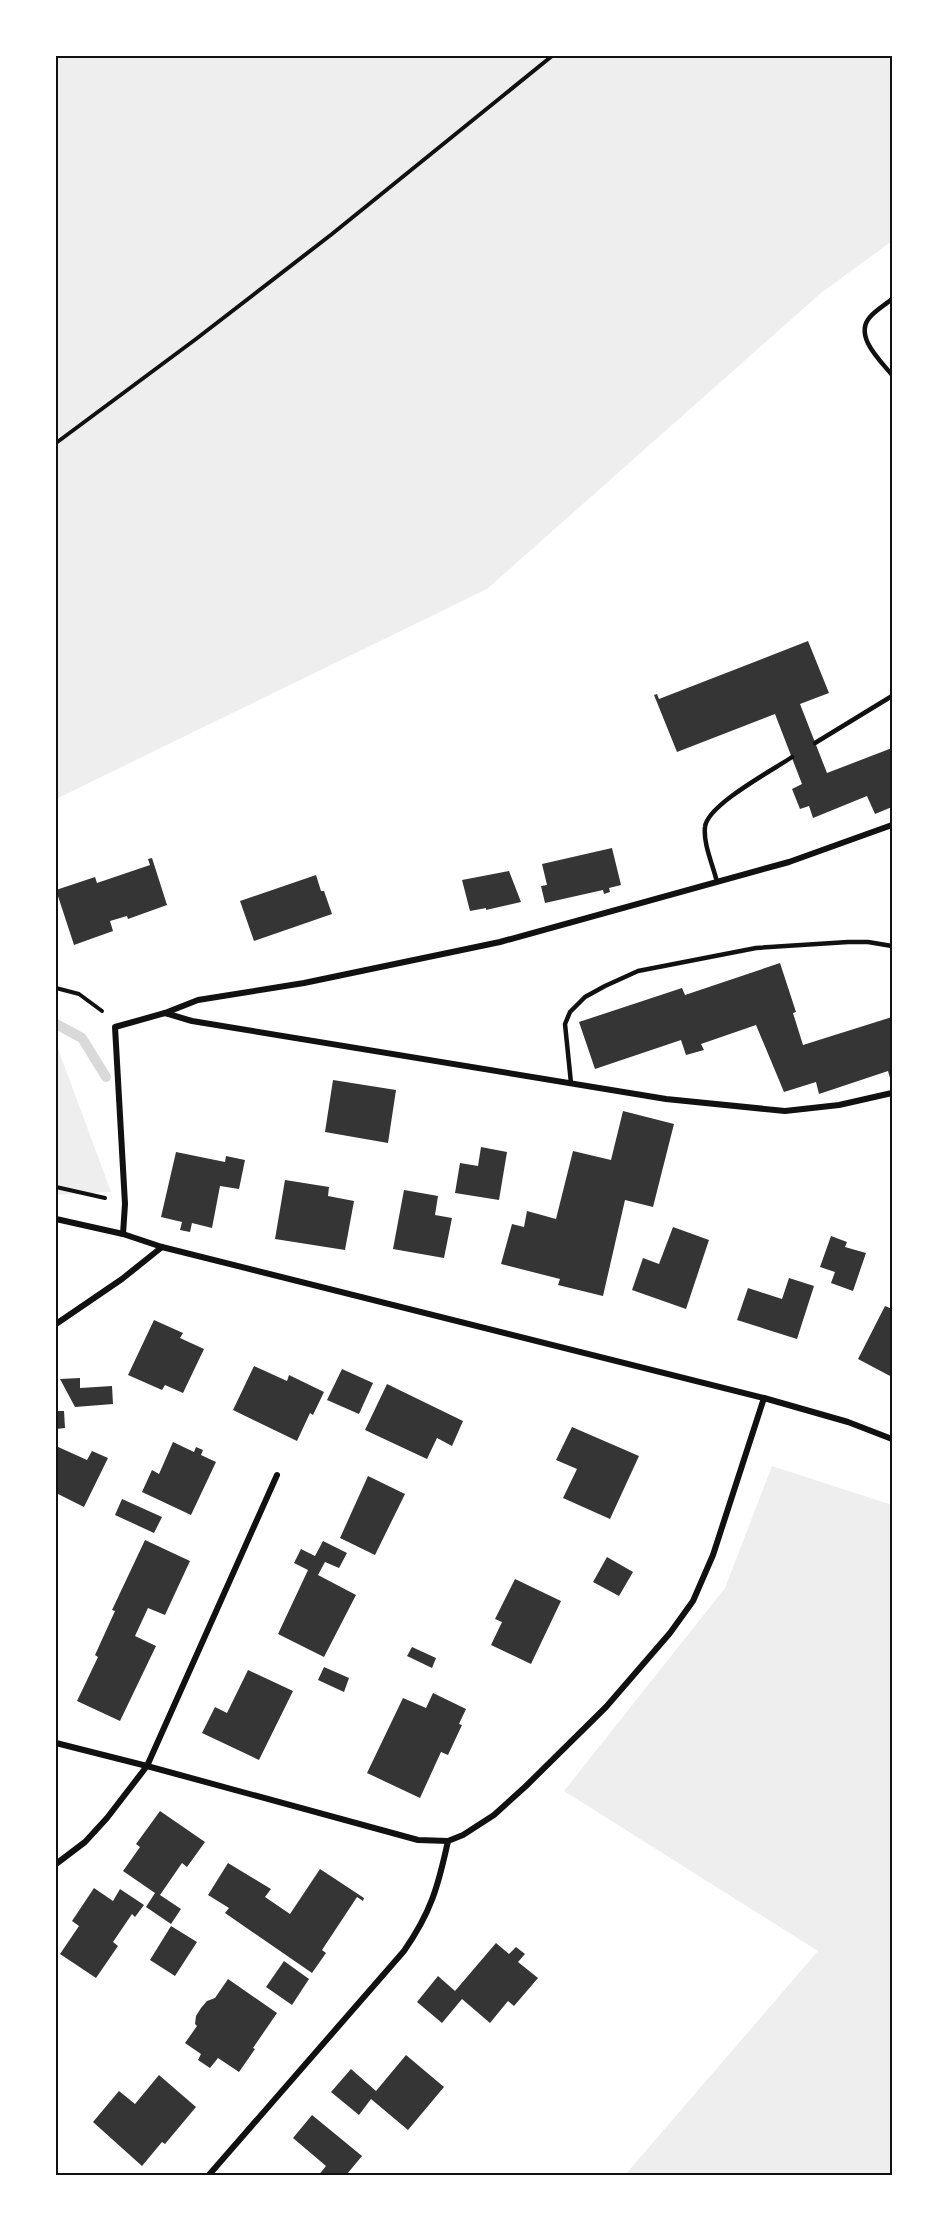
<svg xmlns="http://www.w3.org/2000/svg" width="948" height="2231" font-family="'IBM Plex Sans',sans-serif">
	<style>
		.green { fill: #eee }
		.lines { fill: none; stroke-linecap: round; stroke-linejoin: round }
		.stream { stroke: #d9d9d9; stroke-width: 10 }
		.building { fill: #353535 }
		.path { stroke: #111; stroke-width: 4 }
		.service { stroke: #111; stroke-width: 4.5 }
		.minor { stroke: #111; stroke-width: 6 }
		.neatline { fill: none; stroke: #111; stroke-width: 2 }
	</style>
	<rect width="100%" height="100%" fill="#fff"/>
	<!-- green -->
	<g class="green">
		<path d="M 56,56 L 892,56 L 892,241 L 821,293 L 487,589 L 56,799 Z"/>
		<path d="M 56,1043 L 60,1054 L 111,1192 L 56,1195 Z"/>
		<path d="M 772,1466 L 892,1505 L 892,2175 L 625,2175 L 818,1951 L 564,1791 L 725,1588 Z"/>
	</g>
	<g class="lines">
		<!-- stream -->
		<path class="stream" d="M 56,1024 L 82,1038 L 106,1077"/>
	</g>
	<!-- building -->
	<g class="building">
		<path d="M 808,641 L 829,693 L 800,704 L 827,773 L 892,748 L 892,807 L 875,814 L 867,796 L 813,818 L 809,806 L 800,809 L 792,789 L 802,784 L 775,714 L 677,752 L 654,695 L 657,694 L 659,699 Z"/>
		<path d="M 612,848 L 621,885 L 609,888 L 610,892 L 604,894 L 603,890 L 545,903 L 541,886 L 547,885 L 542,864 Z"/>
		<path d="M 152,858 L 167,905 L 128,919 L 127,916 L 110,921 L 113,931 L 74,945 L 56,890 L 95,877 L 97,883 L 150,865 L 148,859 Z"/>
		<path d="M 509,871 L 521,902 L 486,910 L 486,908 L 470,911 L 462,880 Z"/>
		<path d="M 316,875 L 321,891 L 324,891 L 332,914 L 254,941 L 240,901 Z"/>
		<path d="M 780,963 L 796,1012 L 793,1013 L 803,1045 L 892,1017 L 892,1085 L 888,1071 L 819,1094 L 816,1082 L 784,1092 L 756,1025 L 701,1044 L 704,1050 L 686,1055 L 681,1040 L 595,1069 L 579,1022 L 682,988 L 685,995 Z"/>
		<path d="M 333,1080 L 396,1090 L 388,1143 L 325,1132 Z"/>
		<path d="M 623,1111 L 674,1124 L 653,1207 L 625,1200 L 603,1296 L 558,1285 L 560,1279 L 501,1264 L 512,1224 L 524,1227 L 527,1211 L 556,1219 L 573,1151 L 611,1160 Z"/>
		<path d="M 481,1147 L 507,1152 L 499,1200 L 455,1193 L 460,1163 L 478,1166 Z"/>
		<path d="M 176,1152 L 225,1162 L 226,1156 L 245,1160 L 239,1189 L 220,1186 L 212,1228 L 192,1223 L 190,1232 L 180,1230 L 182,1222 L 161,1217 Z"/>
		<path d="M 285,1180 L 329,1187 L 328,1196 L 354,1201 L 345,1250 L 275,1239 Z"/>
		<path d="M 404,1190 L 438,1196 L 435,1215 L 452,1218 L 444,1258 L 393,1249 Z"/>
		<path d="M 673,1227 L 709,1240 L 686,1309 L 632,1290 L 643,1258 L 659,1264 Z"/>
		<path d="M 831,1236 L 847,1242 L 845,1247 L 866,1253 L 853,1291 L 831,1283 L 835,1272 L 820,1267 Z"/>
		<path d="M 789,1278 L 814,1286 L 797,1339 L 737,1320 L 748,1288 L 782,1299 Z"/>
		<path d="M 885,1306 L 892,1309 L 892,1377 L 858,1359 Z"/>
		<path d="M 154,1320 L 183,1333 L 180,1338 L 204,1349 L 183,1393 L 165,1385 L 162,1390 L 128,1375 Z"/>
		<path d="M 254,1366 L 287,1381 L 289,1375 L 324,1392 L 313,1415 L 310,1413 L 297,1441 L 233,1410 Z"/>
		<path d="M 342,1369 L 373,1383 L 359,1414 L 327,1400 Z"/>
		<path d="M 80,1378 L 80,1388 L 112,1386 L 113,1404 L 75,1407 L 60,1379 Z"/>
		<path d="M 387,1384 L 463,1421 L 452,1446 L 437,1438 L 427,1459 L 365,1430 Z"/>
		<path d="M 56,1411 L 64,1411 L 65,1428 L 56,1429 Z"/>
		<path d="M 572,1427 L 639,1456 L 610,1519 L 563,1498 L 577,1469 L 556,1460 Z"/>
		<path d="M 173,1442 L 194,1452 L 196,1447 L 203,1450 L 201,1455 L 216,1462 L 191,1515 L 142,1492 L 152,1470 L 159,1474 Z"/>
		<path d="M 56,1446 L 87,1460 L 92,1451 L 108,1458 L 84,1507 L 56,1493 Z"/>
		<path d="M 368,1476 L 405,1494 L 375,1555 L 340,1538 Z"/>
		<path d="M 122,1499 L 162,1517 L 154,1533 L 115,1515 Z"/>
		<path d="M 145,1540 L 190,1561 L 165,1615 L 148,1608 L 135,1636 L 156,1646 L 120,1721 L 77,1701 L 98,1657 L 95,1655 L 115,1611 L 112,1610 Z"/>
		<path d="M 323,1541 L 347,1553 L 339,1568 L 325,1562 L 318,1575 L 356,1595 L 324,1657 L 278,1634 L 308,1570 L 294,1563 L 301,1549 L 315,1556 Z"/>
		<path d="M 607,1557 L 633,1572 L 619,1596 L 593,1582 Z"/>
		<path d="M 515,1579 L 561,1601 L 531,1664 L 491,1645 L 502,1622 L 495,1619 Z"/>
		<path d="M 412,1647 L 436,1658 L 432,1668 L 407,1656 Z"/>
		<path d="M 324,1667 L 349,1678 L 344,1692 L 318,1680 Z"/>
		<path d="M 248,1670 L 293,1691 L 259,1760 L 202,1733 L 215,1707 L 227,1713 Z"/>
		<path d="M 433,1693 L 466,1709 L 459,1724 L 462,1725 L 448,1755 L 441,1752 L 420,1798 L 367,1773 L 403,1698 L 426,1708 Z"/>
		<path d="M 160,1811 L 205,1842 L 187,1867 L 182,1863 L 160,1895 L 181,1909 L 171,1924 L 146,1907 L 155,1893 L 123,1871 L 140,1847 L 136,1844 Z"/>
		<path d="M 228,1863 L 271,1889 L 265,1897 L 290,1914 L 320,1869 L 364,1898 L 363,1901 L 357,1897 L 322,1950 L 326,1953 L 312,1973 L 225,1913 L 229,1908 L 208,1895 Z"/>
		<path d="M 94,1888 L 113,1901 L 120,1889 L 144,1905 L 135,1917 L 132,1914 L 113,1942 L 118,1946 L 96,1978 L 60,1954 L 79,1926 L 72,1921 Z"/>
		<path d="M 171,1926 L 197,1942 L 175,1976 L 150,1960 Z"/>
		<path d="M 496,1943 L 509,1954 L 516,1947 L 525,1954 L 518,1962 L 538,1978 L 514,2006 L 508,2001 L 490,2023 L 462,1999 L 442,2023 L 417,2002 L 438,1976 L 455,1991 Z"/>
		<path d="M 284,1961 L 309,1979 L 292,2005 L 266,1987 Z"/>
		<path d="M 228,1979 L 277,2013 L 253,2048 L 255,2049 L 239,2072 L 218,2058 L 210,2068 L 198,2060 L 201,2054 L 185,2043 L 197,2026 L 195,2024 L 196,2016 L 201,2008 L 207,2001 L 215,1998 Z"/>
		<path d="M 406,2055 L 444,2087 L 408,2130 L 371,2099 L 359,2115 L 331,2092 L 351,2069 L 376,2091 Z"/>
		<path d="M 159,2075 L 196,2107 L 165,2144 L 162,2142 L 142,2166 L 93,2122 L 119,2091 L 135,2104 Z"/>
		<path d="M 312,2115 L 362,2156 L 347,2174 L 349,2176 L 318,2176 L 326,2166 L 293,2138 Z"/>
	</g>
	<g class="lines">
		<!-- path -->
		<g class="path">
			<path d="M 56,443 L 196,339 L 332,234 L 552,56"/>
			<path d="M 56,988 L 79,994 L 102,1011"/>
			<path d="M 56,1187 L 105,1198"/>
		</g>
		<!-- service -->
		<g class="service">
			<path d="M 892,299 C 885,305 876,310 870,317 C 853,336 881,361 892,375"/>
			<path d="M 815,743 L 892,696"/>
			<path d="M 717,882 C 713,865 703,844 705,827 C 707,805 773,770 792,757"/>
			<path d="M 571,1083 L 565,1024 L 570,1012 L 585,997 L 605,986 L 638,971 L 756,948 L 848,942 L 868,942 L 892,946"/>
		</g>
		<!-- minor -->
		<g class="minor">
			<path d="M 165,1013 L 192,1021 L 666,1099 L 785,1111 L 839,1105 L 892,1093"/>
			<path d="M 56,1219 L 123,1234 L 162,1247 L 764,1398 L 848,1422 L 892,1439"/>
			<path d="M 123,1234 L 125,1204 L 115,1027 L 165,1013 L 198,1000 L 304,983 L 500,942 L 789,862 L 892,825"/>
			<path d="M 56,1324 L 122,1279 L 162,1247"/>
			<path d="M 56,1743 L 147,1766 L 418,1840 L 448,1841 L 463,1835 L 494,1815 L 526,1786 L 606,1707 L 670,1633 L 693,1601 L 713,1555 L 764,1398"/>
			<path d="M 56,1864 L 85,1842 L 107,1818 L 147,1766 L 277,1475"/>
			<path d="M 208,2176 L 404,1951 C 431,1912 438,1887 448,1841"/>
		</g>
	</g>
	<!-- border -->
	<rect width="948" height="2231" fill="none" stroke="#ffffff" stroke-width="114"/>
	<rect x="57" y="57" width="834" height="2117" class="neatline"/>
</svg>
